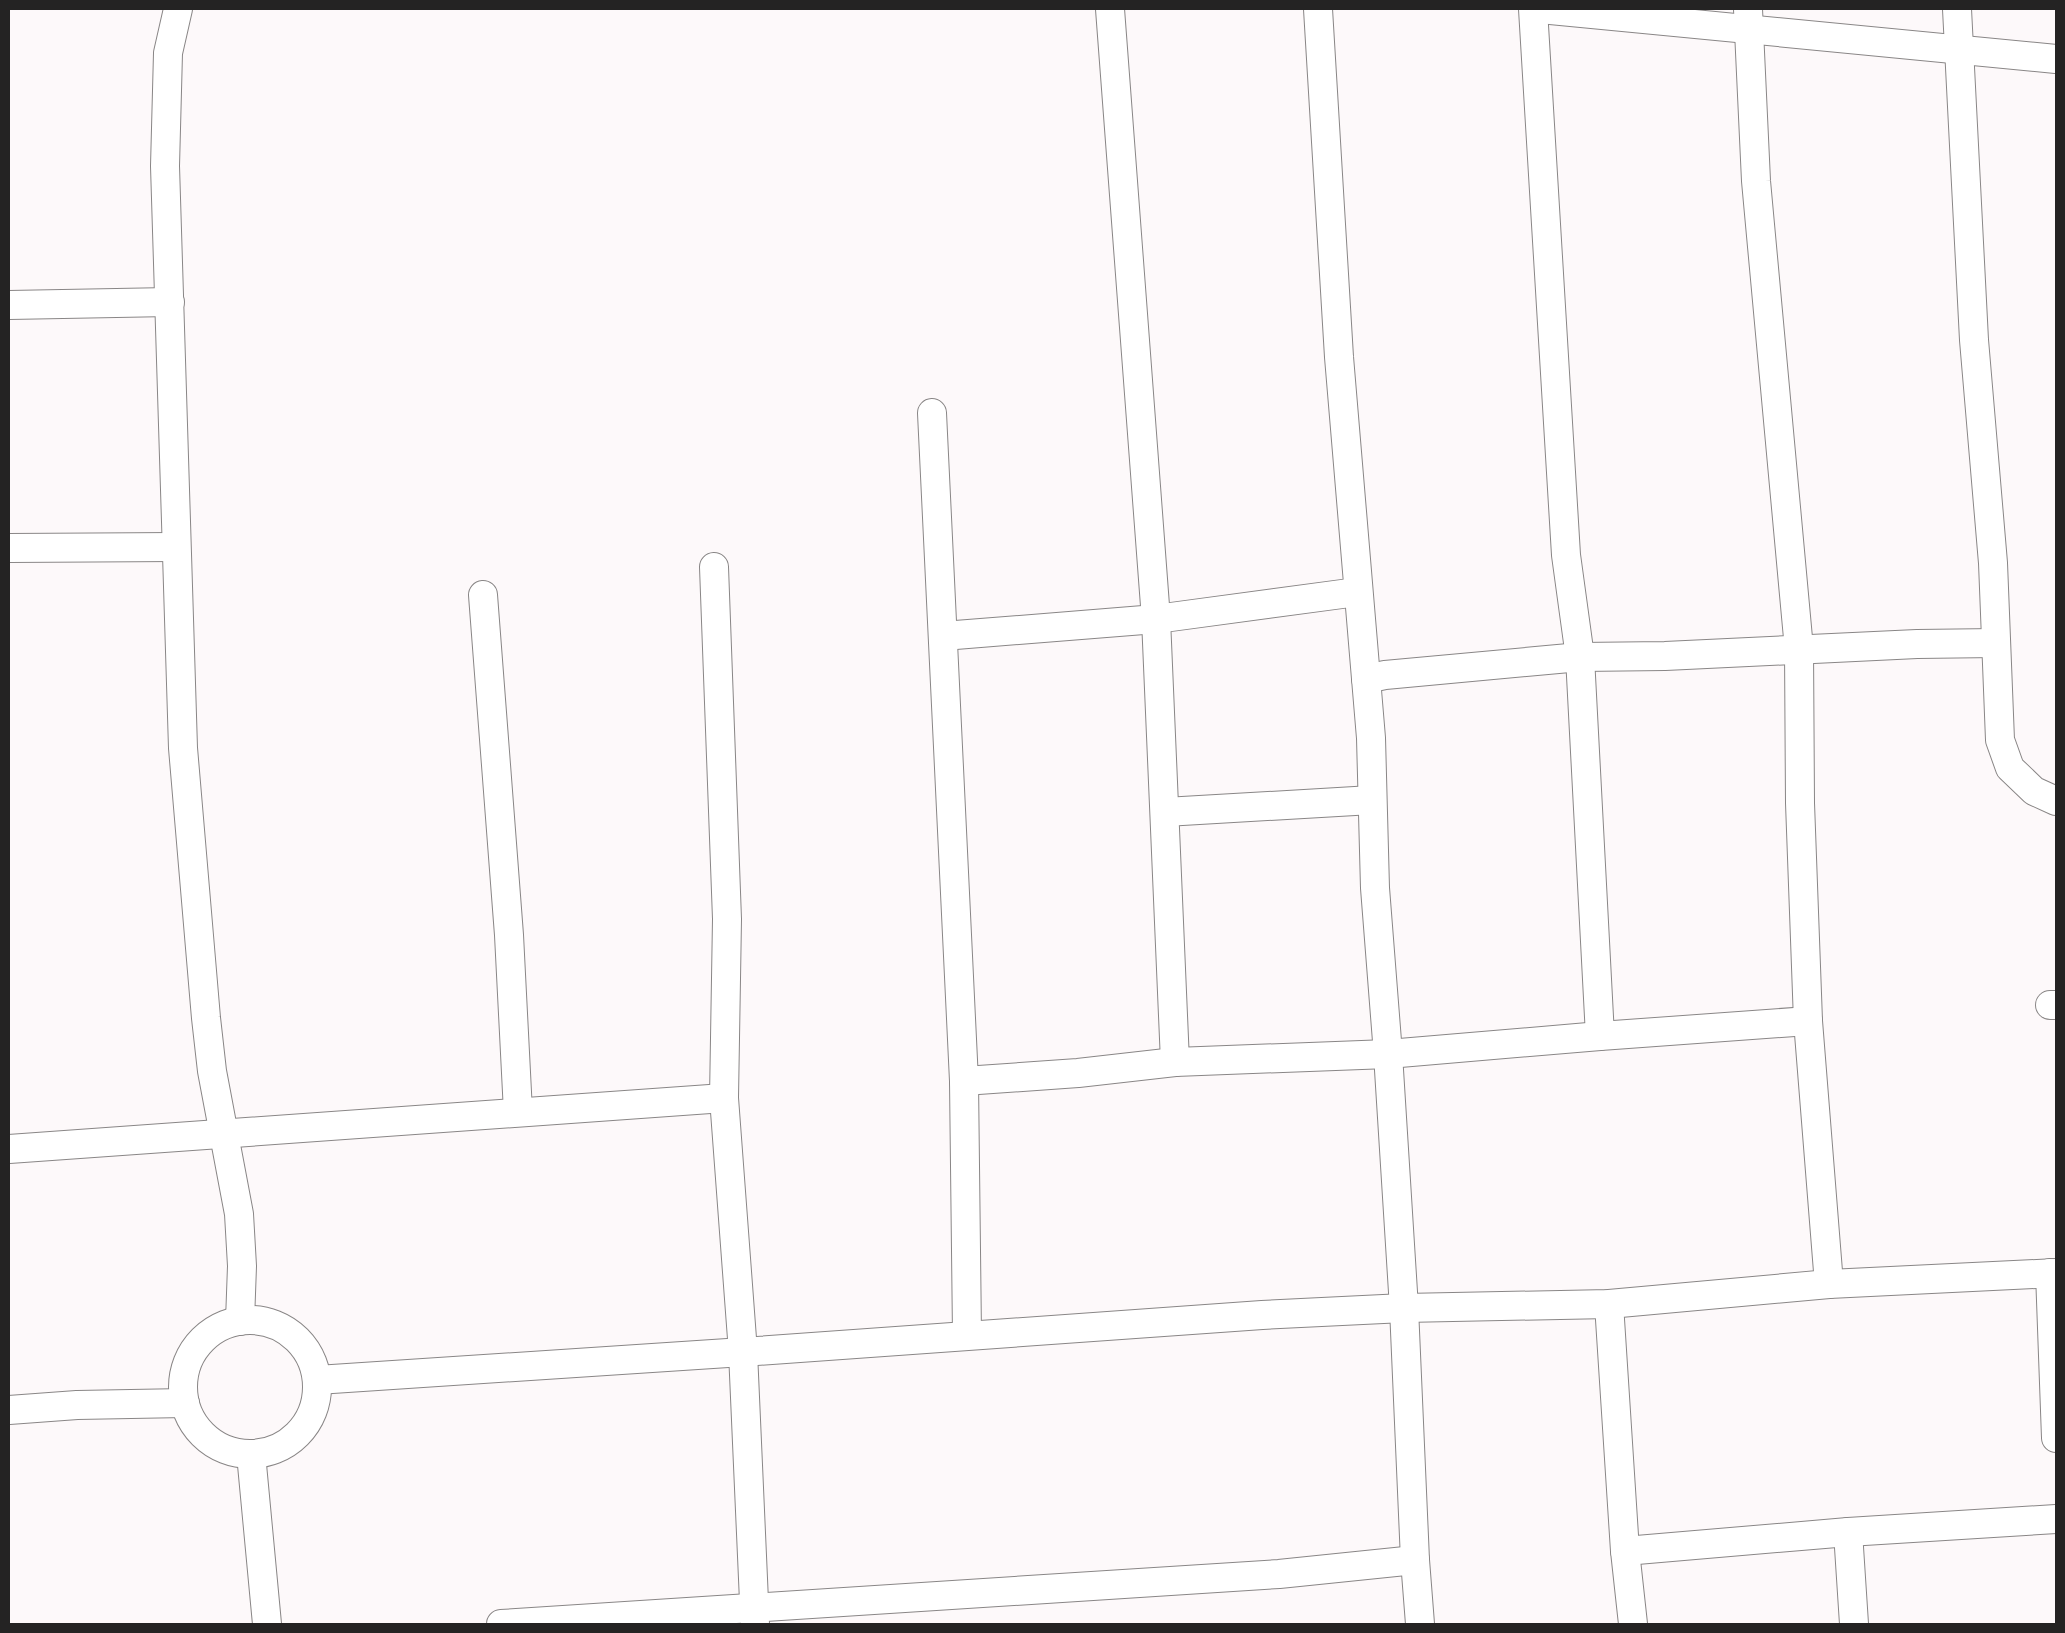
<svg xmlns="http://www.w3.org/2000/svg" width="2065" height="1633" font-family="'PT Sans',sans-serif">
	<style>
		.lines { fill: none; stroke-linecap: round; stroke-linejoin: round }
		.minor-casing { stroke: #898686; stroke-width: 30 }
		.minor { stroke: #fff; stroke-width: 28 }
	</style>
	<rect width="100%" height="100%" fill="#fdf9fa"/>
	<g class="lines">
		<!-- minor casing -->
		<g class="minor-casing">
			<g id="minor">
				<path d="M 178,9 L 168,53 L 165,166 L 183,748 L 206,1018 L 212,1071 L 239,1214 L 242,1266 L 240,1321"/>
				<path d="M 1110,9 L 1156,619 L 1175,1062"/>
				<path d="M 1318,9 L 1339,357 L 1371,738 L 1375,888 L 1388,1054 L 1404,1308 L 1415,1560 L 1420,1624"/>
				<path d="M 1533,9 L 1566,555 L 1580,657 L 1600,1036"/>
				<path d="M 1540,9 L 2056,59"/>
				<path d="M 1748,9 L 1756,181 L 1799,649 L 1800,803 L 1808,1021 L 1829,1284"/>
				<path d="M 1957,9 L 1974,340 L 1993,563 L 2000,740 L 2010,768 L 2034,791 L 2056,801"/>
				<path d="M 9,305 L 170,302"/>
				<path d="M 932,413 L 964,1081 L 967,1335"/>
				<path d="M 9,548 L 176,547"/>
				<path d="M 714,567 L 727,919 L 724,1098 L 743,1352 L 755,1624"/>
				<path d="M 483,595 L 509,935 L 518,1112"/>
				<path d="M 943,636 L 1156,619 L 1357,592"/>
				<path d="M 1366,679 L 1385,675 L 1580,657 L 1665,656 L 1917,644 L 1996,643"/>
				<path d="M 1165,812 L 1372,800"/>
				<path d="M 2050,1005 L 2056,1005"/>
				<path d="M 964,1081 L 1078,1073 L 1175,1062 L 1388,1054 L 1600,1036 L 1808,1021"/>
				<path d="M 9,1149 L 724,1098"/>
				<path d="M 2050,1273 L 2056,1438"/>
				<path d="M 1609,1304 L 1625,1551 L 1633,1624"/>
				<circle cx="250" cy="1387" r="67"/>
				<path d="M 317,1380 L 743,1352 L 1262,1315 L 1404,1308 L 1609,1304 L 1829,1284 L 2056,1273"/>
				<path d="M 9,1410 L 77,1405 L 185,1403"/>
				<path d="M 251,1454 L 267,1624"/>
				<path d="M 1848,1532 L 1854,1624"/>
				<path d="M 1625,1551 L 1848,1532 L 2056,1519"/>
				<path d="M 501,1624 L 1279,1574 L 1415,1560"/>
			</g>
		</g>
		<!-- minor -->
		<use href="#minor" class="minor"/>
	</g>
	<!-- border -->
	<rect width="2065" height="1633" fill="none" stroke="#242323" stroke-width="20"/>
</svg>
